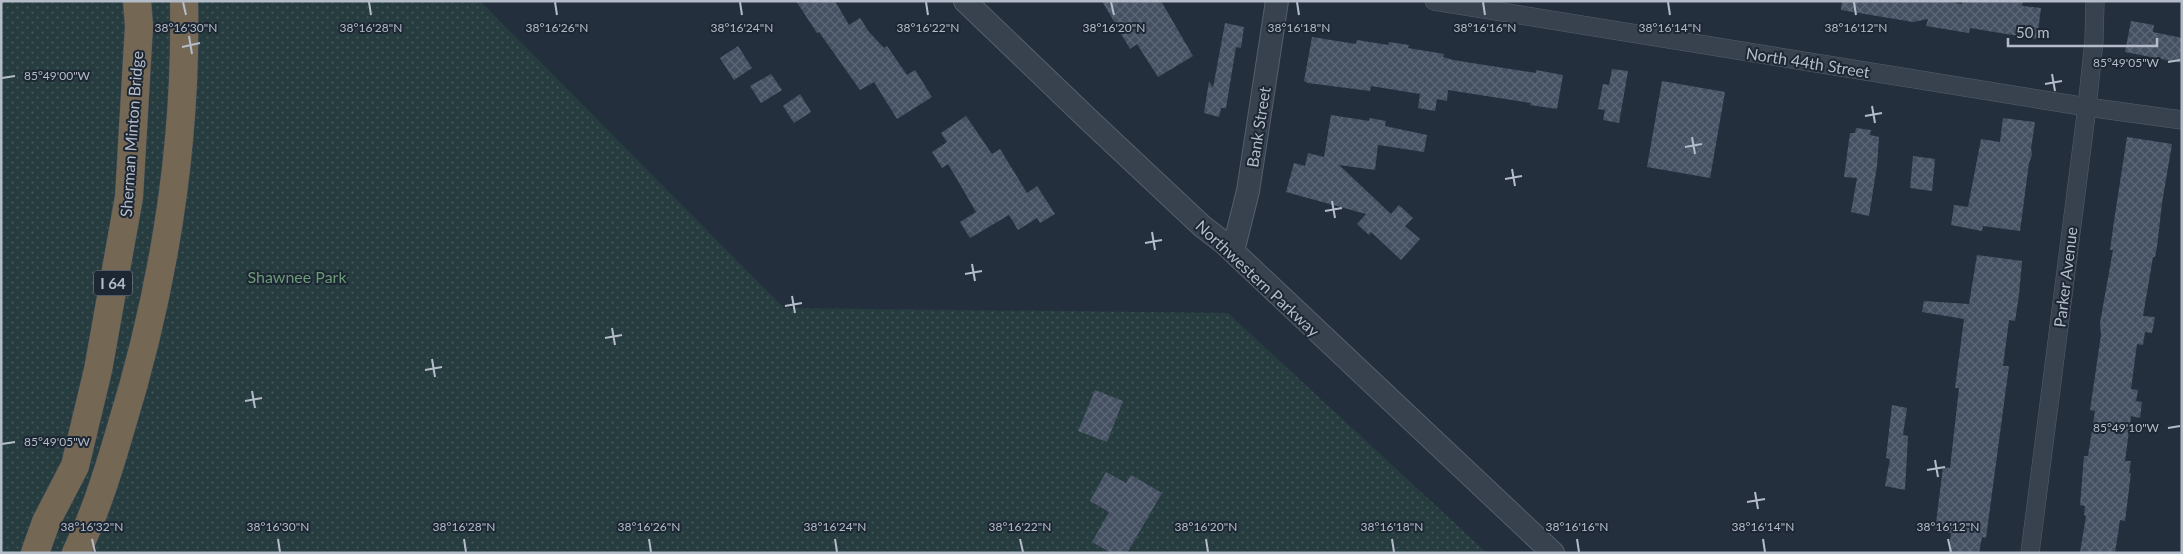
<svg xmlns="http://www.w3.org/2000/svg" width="2183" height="554" font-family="Lato,sans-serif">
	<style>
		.park { fill: url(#park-dots) }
		.building { fill: url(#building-cross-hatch) }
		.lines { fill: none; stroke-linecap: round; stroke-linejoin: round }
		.minor-casing { stroke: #565f6c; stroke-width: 19 }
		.tertiary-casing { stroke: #565f6c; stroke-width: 24 }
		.motorway-casing { stroke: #434c59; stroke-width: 29 }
		.minor { stroke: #38414e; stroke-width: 18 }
		.tertiary { stroke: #38414e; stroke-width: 22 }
		.motorway { stroke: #746855; stroke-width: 28 }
		.ticks { fill: none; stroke: #b4bcc9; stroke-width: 2 }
		.labels { text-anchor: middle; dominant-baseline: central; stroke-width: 4; stroke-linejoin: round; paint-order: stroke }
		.shield { fill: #1d2633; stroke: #878f9c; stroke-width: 1 }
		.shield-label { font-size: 15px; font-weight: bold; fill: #b4bcc9 }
		.street-label { font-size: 16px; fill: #b4bcc9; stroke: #1d2633 }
		.park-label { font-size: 16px; fill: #6b9a76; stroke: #1d2633 }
		.ticks-label { font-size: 12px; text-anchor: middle; fill: #b4bcc9; stroke: #1d2633; stroke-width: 4; stroke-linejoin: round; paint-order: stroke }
	</style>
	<defs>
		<pattern id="park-dots" width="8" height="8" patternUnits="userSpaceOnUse" patternTransform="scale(1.25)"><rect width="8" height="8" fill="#263c3f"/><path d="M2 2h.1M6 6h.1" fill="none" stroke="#435659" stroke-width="1.8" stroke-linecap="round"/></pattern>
		<pattern id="building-cross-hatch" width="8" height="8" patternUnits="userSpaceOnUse" patternTransform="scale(1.25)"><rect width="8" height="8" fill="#455162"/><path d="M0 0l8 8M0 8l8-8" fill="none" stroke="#5d6877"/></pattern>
	</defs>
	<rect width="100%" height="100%" fill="#242f3e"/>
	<!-- park -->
	<path class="park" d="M 1,1 L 480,1 L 784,308 L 1228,313 L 1487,553 L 1,553 Z"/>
	<!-- building -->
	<g class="building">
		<path d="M 796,1 L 835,1 L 849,25 L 860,18 L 869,32 L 884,48 L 887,46 L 907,75 L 915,70 L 932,97 L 897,119 L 874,82 L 860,90 L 819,32 L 817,33 Z"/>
		<path d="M 1102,1 L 1161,1 L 1193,56 L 1158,77 L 1137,44 L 1130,49 Z"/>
		<path d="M 1842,1 L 1945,1 L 1962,4 L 1962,1 L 2023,1 L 2022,6 L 2041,8 L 2037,39 L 1970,28 L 1969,33 L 1926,26 L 1928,19 L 1913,22 L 1841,10 Z"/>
		<path d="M 2131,21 L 2154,25 L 2153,32 L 2182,38 L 2182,63 L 2125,52 Z"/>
		<path d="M 1225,23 L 1244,27 L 1241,48 L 1236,47 L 1226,108 L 1221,108 L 1219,117 L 1204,113 L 1209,81 L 1213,88 Z"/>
		<path d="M 1312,37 L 1356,44 L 1357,40 L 1388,45 L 1389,42 L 1409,45 L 1408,48 L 1444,54 L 1443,57 L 1453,60 L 1536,73 L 1536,70 L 1563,75 L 1557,109 L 1530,105 L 1531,103 L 1448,90 L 1447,101 L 1437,99 L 1435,111 L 1418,108 L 1420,94 L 1371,86 L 1370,91 L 1308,83 L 1304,81 Z"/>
		<path d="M 738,46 L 752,68 L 734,80 L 720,58 Z"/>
		<path d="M 1612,69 L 1628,71 L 1619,123 L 1603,120 L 1605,110 L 1598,109 L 1603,84 L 1609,85 Z"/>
		<path d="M 771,74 L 782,90 L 761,103 L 750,86 Z"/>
		<path d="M 1662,81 L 1725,92 L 1710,178 L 1647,167 Z"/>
		<path d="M 800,94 L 811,112 L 794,123 L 783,106 Z"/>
		<path d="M 1331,115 L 1369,121 L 1370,118 L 1386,121 L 1385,126 L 1427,135 L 1424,152 L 1378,145 L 1375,170 L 1339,165 L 1391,214 L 1399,205 L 1413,218 L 1405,226 L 1420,239 L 1401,260 L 1371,232 L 1369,235 L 1357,224 L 1366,214 L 1286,192 L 1294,163 L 1305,166 L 1308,153 L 1324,157 Z"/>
		<path d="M 966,116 L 992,154 L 1000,149 L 1027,193 L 1037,186 L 1055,214 L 1040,223 L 1037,218 L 1018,230 L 1009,215 L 970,238 L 960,222 L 976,212 L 948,164 L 942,168 L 932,152 L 947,142 L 941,133 Z"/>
		<path d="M 2003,118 L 2035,122 L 2031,149 L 2032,155 L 2029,163 L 2020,231 L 1983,226 L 1982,231 L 1951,225 L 1954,205 L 1968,207 L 1981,139 L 2000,142 Z"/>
		<path d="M 1856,128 L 1871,130 L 1870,135 L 1879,137 L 1877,166 L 1869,216 L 1851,212 L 1857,178 L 1844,177 L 1850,133 L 1855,133 Z"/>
		<path d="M 2127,137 L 2172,144 L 2162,203 L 2157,247 L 2155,257 L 2153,257 L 2143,316 L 2155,317 L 2152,333 L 2145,332 L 2143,345 L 2137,344 L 2131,389 L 2138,390 L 2136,401 L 2142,402 L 2140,418 L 2131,416 L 2125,461 L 2131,461 L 2129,473 L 2131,473 L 2125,521 L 2120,520 L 2115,553 L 2080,553 L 2086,516 L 2084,515 L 2085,506 L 2080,505 L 2084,456 L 2088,456 L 2095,411 L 2090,410 L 2101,335 L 2100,323 L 2113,250 L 2110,250 L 2114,221 Z"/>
		<path d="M 1913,156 L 1935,159 L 1932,191 L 1910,188 Z"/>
		<path d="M 1977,255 L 2022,261 L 2019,295 L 2015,321 L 2009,320 L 2003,366 L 2009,366 L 1986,538 L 1982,537 L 1979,553 L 1949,553 L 1951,533 L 1935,531 L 1943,467 L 1950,468 L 1959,388 L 1955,388 L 1964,319 L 1922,312 L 1924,301 L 1969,304 Z"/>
		<path d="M 1095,390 L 1123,401 L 1107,442 L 1078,431 Z"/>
		<path d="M 1892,405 L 1907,408 L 1903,435 L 1908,436 L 1905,490 L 1885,486 L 1890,459 L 1886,458 Z"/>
		<path d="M 1106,472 L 1126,483 L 1131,475 L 1162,493 L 1127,553 L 1111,553 L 1092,542 L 1109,512 L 1090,501 Z"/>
	</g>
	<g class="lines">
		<!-- minor casing -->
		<g class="minor-casing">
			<g id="minor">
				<path d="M 1434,1 L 2087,107 L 2182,120"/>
				<path d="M 2030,553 L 2087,107 L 2094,41 L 2095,1"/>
			</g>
		</g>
		<!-- tertiary casing -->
		<g class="tertiary-casing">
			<g id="tertiary">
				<path d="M 965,1 L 1089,120 L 1202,226 L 1224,243 L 1553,553"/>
				<path d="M 1233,251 L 1248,191 L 1277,1"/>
			</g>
		</g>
		<!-- motorway casing -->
		<g class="motorway-casing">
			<g id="motorway">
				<path d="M 35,553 L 46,522 L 75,466 L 98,370 L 129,197 L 139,26 L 137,1"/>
				<path d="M 76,553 C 95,514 108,472 120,431 C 163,292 187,147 184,1"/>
			</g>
		</g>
		<!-- minor -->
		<use href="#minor" class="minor"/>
		<!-- tertiary -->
		<use href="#tertiary" class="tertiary"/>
		<!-- motorway -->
		<use href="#motorway" class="motorway"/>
	</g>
	<!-- ticks -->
	<path class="ticks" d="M 183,2 L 186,15M 369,2 L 371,15M 555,2 L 557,15M 740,2 L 742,15M 926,2 L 928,15M 1111,2 L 1114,15M 1297,2 L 1299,15M 1483,2 L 1485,15M 1668,2 L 1670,15M 1854,2 L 1856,15M 189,36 L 192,54M 182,47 L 200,43M 2168,62 L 2180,60M 2052,74 L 2055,91M 2,78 L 15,76M 2045,84 L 2062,81M 1872,106 L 1875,123M 1865,116 L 1882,113M 1692,137 L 1695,154M 1685,147 L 1702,144M 1512,169 L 1515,186M 1505,179 L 1522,176M 1332,201 L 1335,218M 1325,211 L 1342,208M 1152,232 L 1155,250M 1145,243 L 1162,240M 972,264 L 975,281M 965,274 L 982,271M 792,296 L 795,313M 785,306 L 802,303M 612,328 L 615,345M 605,338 L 622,335M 432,359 L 435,377M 425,370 L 442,367M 252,391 L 255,408M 245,401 L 262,398M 2168,428 L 2180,426M 2,444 L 15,442M 1935,460 L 1938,477M 1927,470 L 1945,467M 1755,492 L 1758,509M 1747,502 L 1765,499M 92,539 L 95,552M 278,539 L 280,552M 464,539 L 466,552M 649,539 L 651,552M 835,539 L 837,552M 1020,539 L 1023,552M 1206,539 L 1208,552M 1392,539 L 1394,552M 1577,539 L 1579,552M 1763,539 L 1765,552M 1948,539 L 1951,552"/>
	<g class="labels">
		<!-- shield labels -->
		<rect class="shield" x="94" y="270.5" width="38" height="25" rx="4"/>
		<g class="shield-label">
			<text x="113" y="283">I 64</text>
		</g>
		<!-- street labels -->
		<g class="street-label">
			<text transform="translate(1808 62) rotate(9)">North 44th Street</text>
			<text transform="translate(1258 127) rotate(-81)">Bank Street</text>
			<text transform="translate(131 134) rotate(-86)">Sherman Minton Bridge</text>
			<text transform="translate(2065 277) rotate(-83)">Parker Avenue</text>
			<text transform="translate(1258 278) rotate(43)">Northwestern Parkway</text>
		</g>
		<!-- park labels -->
		<g class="park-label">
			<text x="297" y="276">Shawnee Park</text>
		</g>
	</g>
	<g class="ticks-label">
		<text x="371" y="32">38°16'28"N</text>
		<text x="557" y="32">38°16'26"N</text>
		<text x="928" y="32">38°16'22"N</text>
		<text x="1114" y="32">38°16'20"N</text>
		<text x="1670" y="32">38°16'14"N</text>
		<text x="186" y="32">38°16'30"N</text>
		<text x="742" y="32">38°16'24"N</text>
		<text x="1299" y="32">38°16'18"N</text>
		<text x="1485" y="32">38°16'16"N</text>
		<text x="1856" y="32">38°16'12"N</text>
		<text x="2126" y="67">85°49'05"W</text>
		<text x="57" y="80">85°49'00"W</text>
		<text x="2126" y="432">85°49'10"W</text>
		<text x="57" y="446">85°49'05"W</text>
		<text x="92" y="531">38°16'32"N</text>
		<text x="278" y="531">38°16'30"N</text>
		<text x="464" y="531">38°16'28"N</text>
		<text x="649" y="531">38°16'26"N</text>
		<text x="835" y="531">38°16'24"N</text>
		<text x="1020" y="531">38°16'22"N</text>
		<text x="1206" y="531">38°16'20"N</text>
		<text x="1392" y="531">38°16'18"N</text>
		<text x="1577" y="531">38°16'16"N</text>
		<text x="1763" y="531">38°16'14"N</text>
		<text x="1948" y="531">38°16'12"N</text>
	</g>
	<!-- border -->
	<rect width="2183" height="554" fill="none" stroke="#b4bcc9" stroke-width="5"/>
	<!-- scale -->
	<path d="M2008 38v8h149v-8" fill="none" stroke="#b4bcc9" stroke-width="2.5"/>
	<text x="2016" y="38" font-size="15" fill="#b4bcc9" stroke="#1d2633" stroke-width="4" paint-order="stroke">50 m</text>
</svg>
